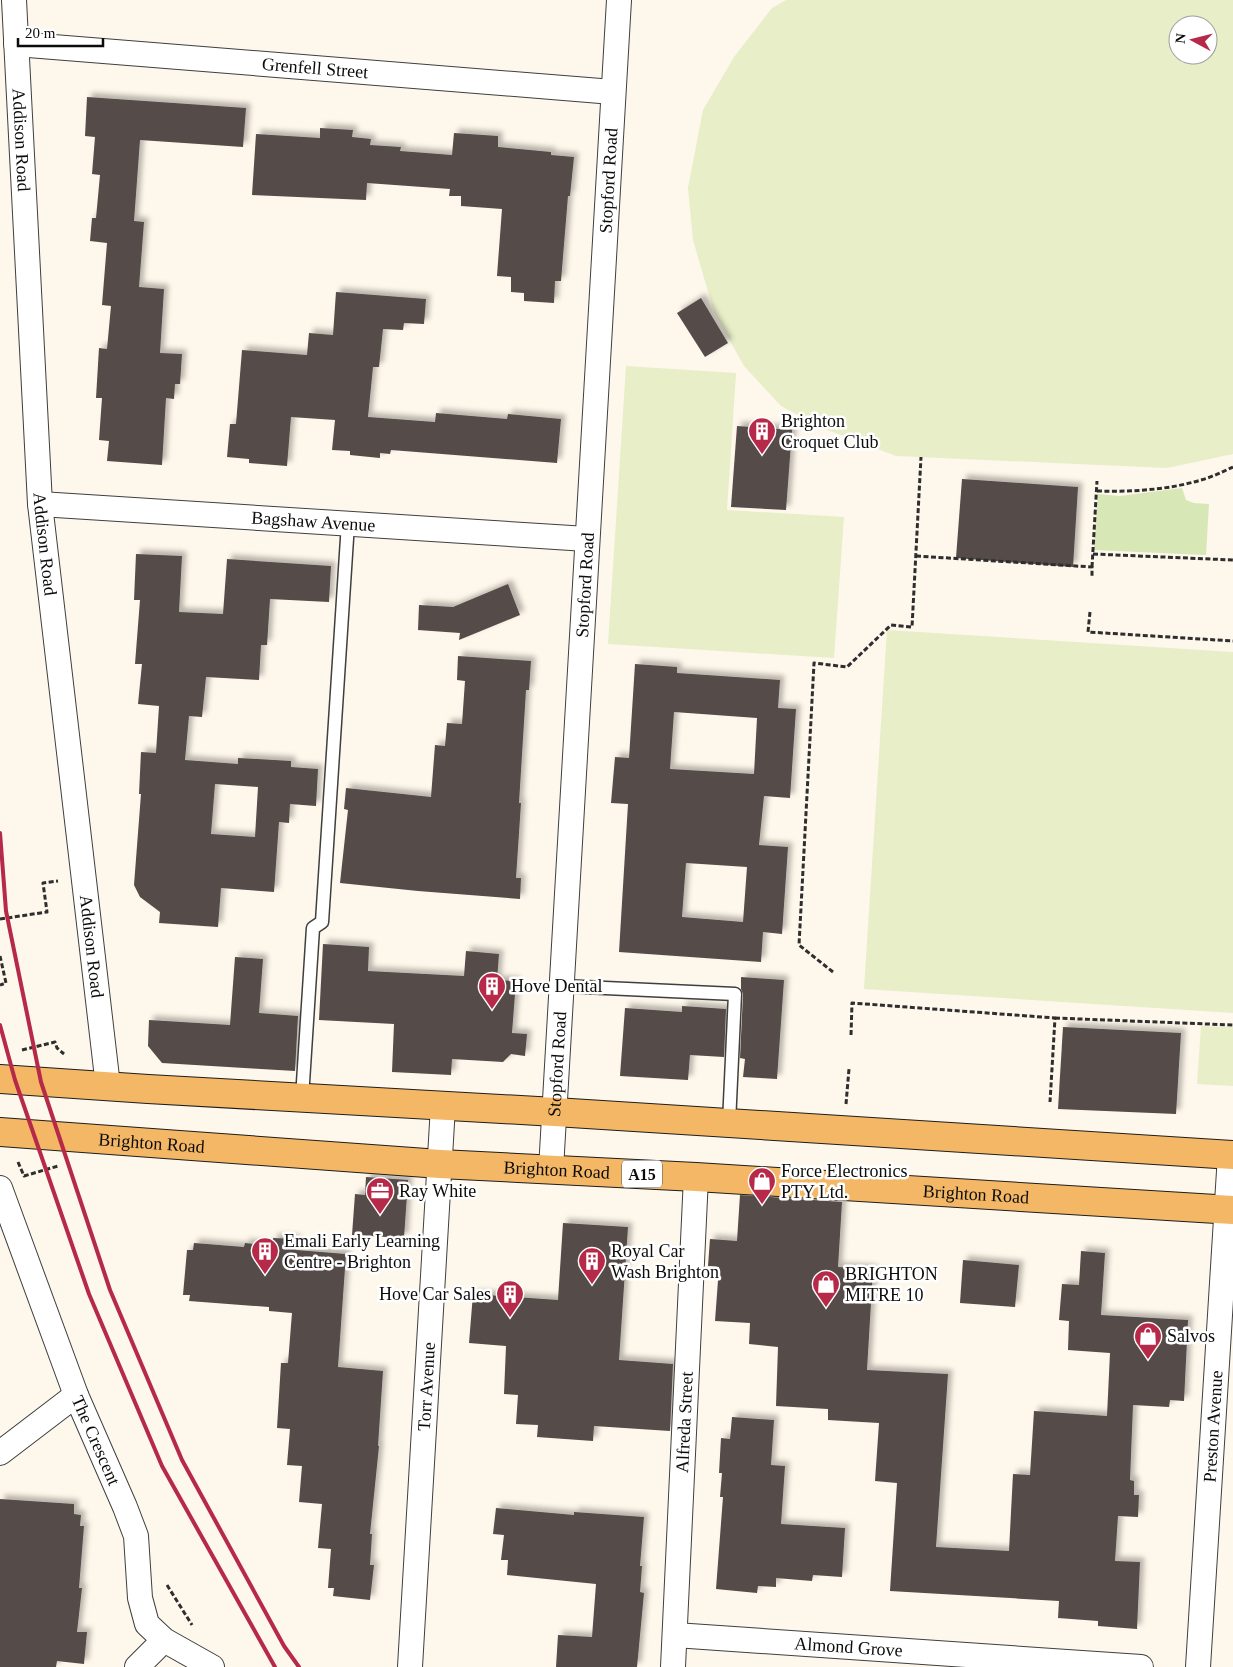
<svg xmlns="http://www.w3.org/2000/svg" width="1233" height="1667" font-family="'Times New Roman',serif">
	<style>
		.green { fill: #d8e7b6 }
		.pitch { fill: #e8eec8; fill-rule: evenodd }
		.building { fill: #544b48; fill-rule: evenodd; filter: url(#shadow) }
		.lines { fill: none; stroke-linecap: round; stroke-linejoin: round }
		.service-casing { stroke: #3f3f3f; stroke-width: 15 }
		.minor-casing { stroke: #3f3f3f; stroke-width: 26 }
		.primary-casing { stroke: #1d1d1d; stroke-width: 30 }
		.path { stroke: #2e2e2e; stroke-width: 3; stroke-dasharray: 5 2.5; stroke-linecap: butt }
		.service { stroke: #fff; stroke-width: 12 }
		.minor { stroke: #fff; stroke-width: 24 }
		.primary { stroke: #f3b766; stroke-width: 28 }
		.rail { stroke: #b62949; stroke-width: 4 }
		.labels { text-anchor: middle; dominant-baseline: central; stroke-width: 5; stroke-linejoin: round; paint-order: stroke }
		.shield { fill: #fff; stroke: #555; stroke-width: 1 }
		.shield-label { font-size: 16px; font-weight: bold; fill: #0c0c0c }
		.street-label { font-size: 18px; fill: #0c0c0c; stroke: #fff }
		.poi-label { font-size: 18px; fill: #0c0c0c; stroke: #fff; text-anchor: start }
	</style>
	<defs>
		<filter id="shadow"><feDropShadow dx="4.5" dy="-4.5" stdDeviation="2.5" flood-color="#0004"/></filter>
	</defs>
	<rect width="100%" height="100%" fill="#fef7eb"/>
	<!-- green -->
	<path class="green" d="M 1182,488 L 1186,500 L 1194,503 L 1209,504 L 1206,555 L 1094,550 L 1098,494 L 1120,496 Z"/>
	<!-- pitch -->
	<g class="pitch">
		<path d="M 786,0 L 1233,0 L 1233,454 L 1167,468 L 896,456 L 825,429 L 781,406 L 744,366 L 714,312 L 693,240 L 688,188 L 703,110 L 734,57 L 772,8 ZM 1178,25 L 1208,25 L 1208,55 L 1178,55 Z"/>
		<path d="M 626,366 L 736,373 L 727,510 L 844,517 L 834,658 L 608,644 Z"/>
		<path d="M 887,630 L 1233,652 L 1233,1013 L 864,989 Z"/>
		<path d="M 1201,1026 L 1233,1027 L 1233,1086 L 1197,1084 Z"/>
	</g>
	<!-- building -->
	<g class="building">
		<path d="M 87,97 L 246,108 L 243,147 L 140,140 L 134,221 L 144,222 L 139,287 L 164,289 L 160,353 L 182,354 L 180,384 L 175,384 L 174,399 L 166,398 L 162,465 L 107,461 L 109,441 L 99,440 L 102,398 L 96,398 L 99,348 L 107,349 L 111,306 L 102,305 L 107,243 L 90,241 L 92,218 L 96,218 L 100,175 L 92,174 L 95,137 L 85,136 Z"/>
		<path d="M 320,128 L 353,130 L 352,137 L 371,139 L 370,145 L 401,147 L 400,151 L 452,155 L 454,133 L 498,136 L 498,147 L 551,152 L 551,155 L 574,157 L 570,196 L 568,196 L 561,281 L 555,281 L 554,303 L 524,301 L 524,293 L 511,292 L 511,277 L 497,276 L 502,209 L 461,206 L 461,196 L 449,196 L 450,189 L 367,183 L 366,200 L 252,195 L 256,134 L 320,138 Z"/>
		<path d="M 336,292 L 426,299 L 424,324 L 404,323 L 403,330 L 383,329 L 379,367 L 373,367 L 368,417 L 435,422 L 436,413 L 507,419 L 508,414 L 561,419 L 557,463 L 391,450 L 390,454 L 380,453 L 380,458 L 350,455 L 350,451 L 332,450 L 335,420 L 291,417 L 287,466 L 249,463 L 249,459 L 227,457 L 230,424 L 236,424 L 242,350 L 307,355 L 309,333 L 333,335 Z"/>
		<path d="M 701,298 L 728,343 L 705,357 L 677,313 Z"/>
		<path d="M 737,426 L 792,430 L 786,510 L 731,507 Z"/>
		<path d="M 962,479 L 1078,487 L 1073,567 L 956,558 Z"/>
		<path d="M 136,554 L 182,556 L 179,612 L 223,614 L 227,559 L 331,566 L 329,602 L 270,599 L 267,645 L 261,645 L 259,680 L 206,677 L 202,717 L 189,716 L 185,760 L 238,764 L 238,758 L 291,761 L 291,767 L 318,769 L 316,806 L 290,804 L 289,823 L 279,822 L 274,892 L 221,888 L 218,927 L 159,923 L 160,912 L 140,897 L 134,885 L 141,794 L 139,794 L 141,752 L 156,753 L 159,706 L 138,704 L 142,664 L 135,664 L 140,600 L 134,600 ZM 215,784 L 258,787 L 255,837 L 211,834 Z"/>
		<path d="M 508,584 L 520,615 L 459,640 L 460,633 L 418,630 L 419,605 L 453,607 Z"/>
		<path d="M 458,656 L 531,661 L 529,690 L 526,690 L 519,803 L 521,803 L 516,878 L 521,878 L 520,899 L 418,891 L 340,883 L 348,810 L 344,809 L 346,788 L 431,797 L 435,745 L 445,746 L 447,723 L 462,724 L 465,681 L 457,680 Z"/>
		<path d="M 635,664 L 677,667 L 677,673 L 780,680 L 778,708 L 796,709 L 790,798 L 764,796 L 759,845 L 788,847 L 782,934 L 763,932 L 761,962 L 619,952 L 628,804 L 611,803 L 615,757 L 629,758 ZM 674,712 L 757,718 L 754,774 L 670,769 ZM 686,863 L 747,867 L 743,922 L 682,917 Z"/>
		<path d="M 323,944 L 369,947 L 368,971 L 464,976 L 466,951 L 499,954 L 497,980 L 516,981 L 512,1033 L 527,1034 L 525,1056 L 511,1054 L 503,1062 L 452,1059 L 451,1075 L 392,1072 L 394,1024 L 319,1020 Z"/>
		<path d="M 235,957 L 263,959 L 259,1013 L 298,1016 L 295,1071 L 162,1063 L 148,1046 L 149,1020 L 230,1025 Z"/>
		<path d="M 741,977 L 784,980 L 777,1079 L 743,1077 L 745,1059 L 740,1058 L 743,994 L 741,989 Z"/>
		<path d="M 682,1006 L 726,1009 L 724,1057 L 690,1055 L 688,1080 L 620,1076 L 625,1008 L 682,1012 Z"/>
		<path d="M 1063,1027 L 1181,1033 L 1176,1114 L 1058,1109 Z"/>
		<path d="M 366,1177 L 408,1180 L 404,1238 L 352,1235 L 355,1194 L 365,1195 Z"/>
		<path d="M 740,1195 L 842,1202 L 838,1267 L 873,1269 L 867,1370 L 948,1374 L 936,1547 L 1009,1551 L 1013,1474 L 1030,1475 L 1034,1411 L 1107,1416 L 1110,1353 L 1068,1350 L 1069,1321 L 1059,1320 L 1062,1284 L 1079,1285 L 1081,1251 L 1105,1253 L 1101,1315 L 1188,1320 L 1184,1401 L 1170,1400 L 1169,1407 L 1133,1405 L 1130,1480 L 1134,1481 L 1134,1495 L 1139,1495 L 1138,1517 L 1118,1516 L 1115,1561 L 1140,1562 L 1137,1629 L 1098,1626 L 1098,1621 L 1058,1618 L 1059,1601 L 890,1591 L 897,1483 L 875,1481 L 879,1423 L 828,1420 L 828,1409 L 776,1406 L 778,1347 L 749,1344 L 750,1323 L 715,1321 L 719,1267 L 708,1266 L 710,1239 L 737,1241 Z"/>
		<path d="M 563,1223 L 628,1227 L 619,1360 L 673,1364 L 670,1431 L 594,1426 L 593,1441 L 537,1437 L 538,1425 L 516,1424 L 518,1395 L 504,1394 L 506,1346 L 469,1343 L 473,1294 L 558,1300 Z"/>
		<path d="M 273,1238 L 296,1239 L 296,1250 L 346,1254 L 338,1367 L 383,1371 L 378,1446 L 379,1446 L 370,1534 L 372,1534 L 370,1565 L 374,1565 L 370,1600 L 333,1596 L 334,1588 L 328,1588 L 331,1549 L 318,1548 L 322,1504 L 299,1502 L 302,1466 L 287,1465 L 290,1429 L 277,1428 L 281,1363 L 288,1363 L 292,1313 L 269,1311 L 269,1307 L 189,1301 L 190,1295 L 183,1295 L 187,1250 L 193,1250 L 194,1243 L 244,1247 L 245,1243 L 273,1246 Z"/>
		<path d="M 963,1260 L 1019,1265 L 1015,1307 L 960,1303 Z"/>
		<path d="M 732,1417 L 774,1420 L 771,1465 L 785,1466 L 781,1524 L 845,1528 L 842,1577 L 813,1575 L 812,1581 L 776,1578 L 776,1587 L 758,1586 L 757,1593 L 716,1589 L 723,1497 L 720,1497 L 722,1473 L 719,1473 L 721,1438 L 730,1439 Z"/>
		<path d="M 0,1499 L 74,1504 L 74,1514 L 81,1515 L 80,1526 L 84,1526 L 79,1588 L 82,1588 L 77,1632 L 87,1632 L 84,1664 L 57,1661 L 56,1667 L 0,1667 Z"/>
		<path d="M 496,1508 L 574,1515 L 574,1512 L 644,1517 L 640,1566 L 642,1566 L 640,1592 L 644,1593 L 637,1667 L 556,1667 L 558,1635 L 592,1637 L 596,1584 L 507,1575 L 508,1560 L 501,1560 L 504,1535 L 493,1534 Z"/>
	</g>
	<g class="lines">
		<!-- service casing -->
		<g class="service-casing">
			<g id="service">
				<path d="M 562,986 L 735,994 L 729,1123"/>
				<path d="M 302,1098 L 313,928 L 322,922 L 348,523"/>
			</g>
		</g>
		<!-- minor casing -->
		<g class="minor-casing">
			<g id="minor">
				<path id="s1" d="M 14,0 L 40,504 L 108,1086"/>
				<path id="s2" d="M 16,44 L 613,92"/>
				<path id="s3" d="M 40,504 L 587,539"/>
				<path id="s4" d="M 551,1169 L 619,0"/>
				<path id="s5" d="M 0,1188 L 76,1395 L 125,1507 L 136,1536 L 140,1598 L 147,1624 L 164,1640 L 212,1667"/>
				<path d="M 0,1453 L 76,1395"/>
				<path id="s6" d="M 675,1635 L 1141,1667"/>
				<path d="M 137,1667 L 164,1640"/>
				<path id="s7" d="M 410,1667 L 443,1106"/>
				<path id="s8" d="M 673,1667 L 696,1177"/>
				<path id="s9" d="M 1198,1667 L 1230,1155"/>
			</g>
		</g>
		<!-- primary casing -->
		<g class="primary-casing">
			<g id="primary">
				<path d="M 0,1079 L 148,1089 L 555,1112 L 1233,1155"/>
				<path id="s10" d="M 0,1132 L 440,1164 L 696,1177 L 1233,1210"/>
			</g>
		</g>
		<!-- path -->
		<g class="path">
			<path d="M 1097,491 C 1131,492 1168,490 1201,480 C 1212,477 1222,472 1233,467"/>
			<path d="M 1093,554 L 1233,560"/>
			<path d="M 916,556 L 1092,567 L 1092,578"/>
			<path d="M 1092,567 L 1097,481"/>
			<path d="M 1090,612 L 1088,632 L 1233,641"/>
			<path d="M 0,919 L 47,912 L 43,883 L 58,881"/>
			<path d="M 0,956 L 6,983 L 0,985"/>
			<path d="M 833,972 L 799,945 L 814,663 L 847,667 L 891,625 L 912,627 L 921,457"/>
			<path d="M 1055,1018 L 1233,1025"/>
			<path d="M 851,1035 L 852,1003 L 1055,1018 L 1050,1102"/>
			<path d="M 22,1050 L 55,1042 L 57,1048 L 64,1054"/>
			<path d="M 846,1104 L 849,1069"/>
			<path d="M 18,1162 L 24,1176 L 58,1166"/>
			<path d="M 167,1585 L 192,1625"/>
		</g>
		<!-- service -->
		<use href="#service" class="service"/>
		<!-- minor -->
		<use href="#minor" class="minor"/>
		<!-- primary -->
		<use href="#primary" class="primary"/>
		<!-- rail -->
		<g class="rail">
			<path d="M 0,833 L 6,911 L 41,1082 L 110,1290 L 182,1460 L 284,1646 L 299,1667"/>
			<path d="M 0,1025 L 15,1080 L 89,1294 L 162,1466 L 275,1667"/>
		</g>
	</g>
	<!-- icons -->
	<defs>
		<g id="building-pin" transform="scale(1.4375)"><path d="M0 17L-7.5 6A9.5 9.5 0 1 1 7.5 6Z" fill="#b62949" stroke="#fff"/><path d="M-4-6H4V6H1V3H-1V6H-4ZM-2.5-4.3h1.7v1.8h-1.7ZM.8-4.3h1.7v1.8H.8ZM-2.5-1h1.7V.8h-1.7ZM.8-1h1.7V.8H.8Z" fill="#fff"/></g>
		<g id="shop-pin" transform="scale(1.4375)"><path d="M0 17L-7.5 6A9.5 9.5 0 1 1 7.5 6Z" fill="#b62949" stroke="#fff"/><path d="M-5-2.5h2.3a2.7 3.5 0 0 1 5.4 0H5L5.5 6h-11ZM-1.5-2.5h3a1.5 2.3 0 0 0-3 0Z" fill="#fff"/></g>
		<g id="office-pin" transform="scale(1.4375)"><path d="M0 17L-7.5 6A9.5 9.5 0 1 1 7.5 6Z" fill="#b62949" stroke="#fff"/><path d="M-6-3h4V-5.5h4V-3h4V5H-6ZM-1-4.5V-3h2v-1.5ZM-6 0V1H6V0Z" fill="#fff"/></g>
	</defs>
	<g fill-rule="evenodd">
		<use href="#building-pin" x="762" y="431"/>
		<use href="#building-pin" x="492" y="986"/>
		<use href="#shop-pin" x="762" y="1181"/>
		<use href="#office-pin" x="380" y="1191"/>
		<use href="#building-pin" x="265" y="1251"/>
		<use href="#building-pin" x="592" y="1261"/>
		<use href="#shop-pin" x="826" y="1284"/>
		<use href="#building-pin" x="510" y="1294"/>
		<use href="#shop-pin" x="1148" y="1336"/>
	</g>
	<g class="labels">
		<!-- shield labels -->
		<rect class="shield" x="622" y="1160.5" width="40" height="27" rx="4"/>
		<g class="shield-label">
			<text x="642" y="1174">A15</text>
		</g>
		<!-- street labels -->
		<g class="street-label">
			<text stroke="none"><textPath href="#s2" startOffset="300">Grenfell Street</textPath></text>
			<text stroke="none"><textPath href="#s1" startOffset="140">Addison Road</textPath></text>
			<text stroke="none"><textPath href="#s4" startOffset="990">Stopford Road</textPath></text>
			<text stroke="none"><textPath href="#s3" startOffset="274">Bagshaw Avenue</textPath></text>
			<text stroke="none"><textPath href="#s1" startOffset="545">Addison Road</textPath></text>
			<text stroke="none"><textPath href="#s4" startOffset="585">Stopford Road</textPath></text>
			<text stroke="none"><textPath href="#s1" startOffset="950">Addison Road</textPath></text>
			<text stroke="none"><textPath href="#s4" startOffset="105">Stopford Road</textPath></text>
			<text stroke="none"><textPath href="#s10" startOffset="152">Brighton Road</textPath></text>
			<text stroke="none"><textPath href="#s10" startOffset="558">Brighton Road</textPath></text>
			<text stroke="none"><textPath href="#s10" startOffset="978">Brighton Road</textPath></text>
			<text stroke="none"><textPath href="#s7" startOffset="281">Torr Avenue</textPath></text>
			<text stroke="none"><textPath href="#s8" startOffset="245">Alfreda Street</textPath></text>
			<text stroke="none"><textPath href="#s9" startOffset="241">Preston Avenue</textPath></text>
			<text stroke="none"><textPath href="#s5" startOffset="270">The Crescent</textPath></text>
			<text stroke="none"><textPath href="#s6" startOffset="174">Almond Grove</textPath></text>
		</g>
		<!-- poi labels -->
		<g class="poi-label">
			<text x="781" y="421">Brighton<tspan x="781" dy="21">Croquet Club</tspan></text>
			<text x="511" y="986">Hove Dental</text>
			<text x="781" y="1171">Force Electronics<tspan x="781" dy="21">PTY Ltd.</tspan></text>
			<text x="399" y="1191">Ray White</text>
			<text x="284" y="1241">Emali Early Learning<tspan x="284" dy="21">Centre - Brighton</tspan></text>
			<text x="611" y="1251">Royal Car<tspan x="611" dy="21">Wash Brighton</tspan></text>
			<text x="845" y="1274">BRIGHTON<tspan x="845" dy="21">MITRE 10</tspan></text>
			<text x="491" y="1294" text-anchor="end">Hove Car Sales</text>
			<text x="1167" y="1336">Salvos</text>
		</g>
	</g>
	<!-- north arrow -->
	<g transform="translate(1193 40) rotate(277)"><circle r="24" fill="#ffffff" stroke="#9e9e9e"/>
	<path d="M0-4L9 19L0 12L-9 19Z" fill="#b62949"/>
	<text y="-8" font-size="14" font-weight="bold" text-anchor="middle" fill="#0c0c0c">N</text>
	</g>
	<!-- scale -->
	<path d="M18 38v8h85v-8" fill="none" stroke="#0c0c0c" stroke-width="2.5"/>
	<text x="25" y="38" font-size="15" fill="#0c0c0c" stroke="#ffffff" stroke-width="4" paint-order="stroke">20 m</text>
</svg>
